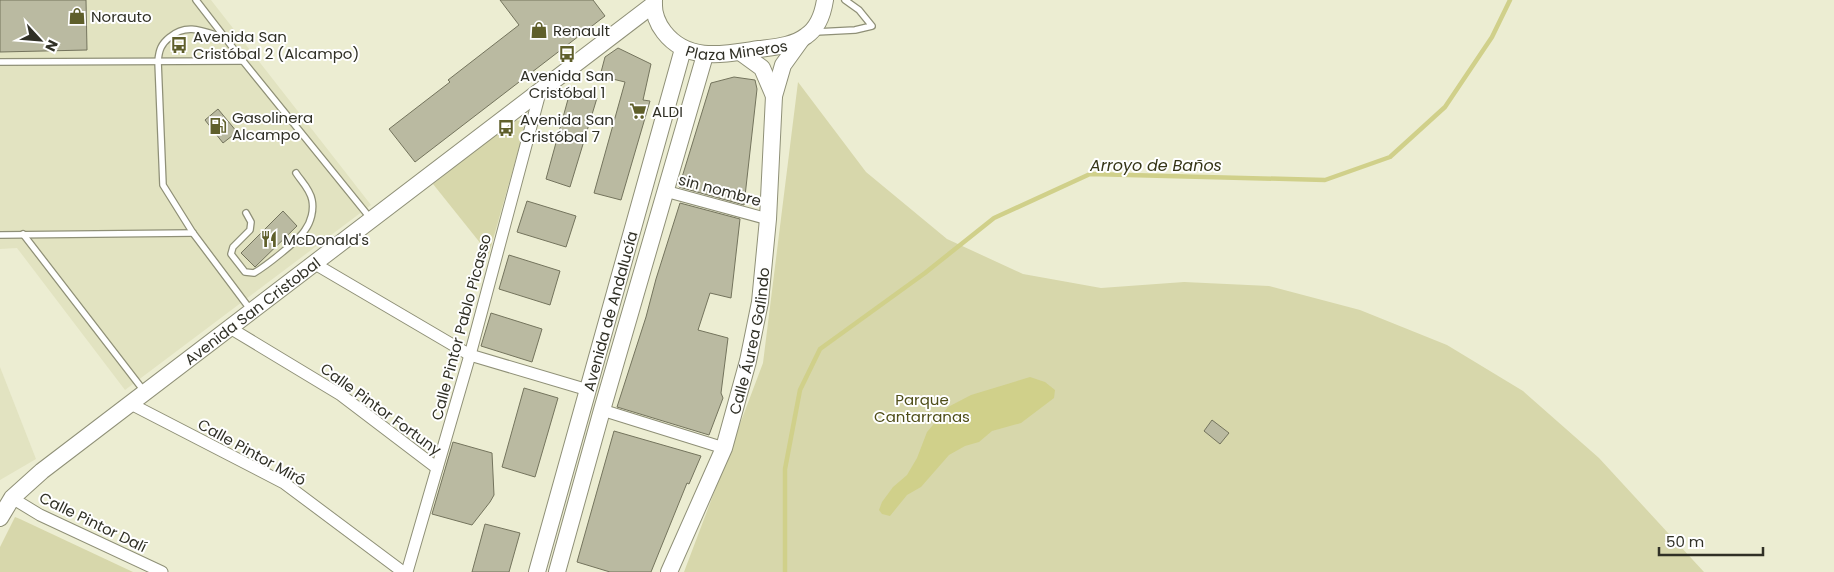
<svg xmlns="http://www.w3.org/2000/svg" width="1834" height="572" font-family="Poppins,sans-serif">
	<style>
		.built { fill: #e2e3c1 }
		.green { fill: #d7d7ab }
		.water { fill: #d0d08a }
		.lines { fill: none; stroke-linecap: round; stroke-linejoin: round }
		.stream { stroke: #d0d08a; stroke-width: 4.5 }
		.building { fill: #babaa1; stroke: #74745d }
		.lane-casing { stroke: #8f9077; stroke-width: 8 }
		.street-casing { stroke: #8f9077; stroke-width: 13 }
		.secondary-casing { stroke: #8f9077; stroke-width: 18 }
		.lane { stroke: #fff; stroke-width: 5.5 }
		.street { stroke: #fff; stroke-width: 11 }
		.secondary { stroke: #fff; stroke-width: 16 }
		.labels { text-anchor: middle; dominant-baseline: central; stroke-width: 4; stroke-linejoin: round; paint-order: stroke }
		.poi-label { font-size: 15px; fill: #303026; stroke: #fff; text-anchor: start }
		.street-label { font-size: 15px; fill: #303026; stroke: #fff }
		.park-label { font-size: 15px; fill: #4f4e19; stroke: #fff }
		.water-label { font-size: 16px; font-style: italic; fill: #353516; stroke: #fff }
	</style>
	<rect width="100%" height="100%" fill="#ecedd2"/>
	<!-- built -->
	<g class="built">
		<path d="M 0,0 L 211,0 L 371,205 L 125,390 L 17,248 L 0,249 Z"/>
		<path d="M 0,367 L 36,459 L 0,480 Z"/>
	</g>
	<!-- green -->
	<g class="green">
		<path d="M 798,82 L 866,172 L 947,239 L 1023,274 L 1101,288 L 1184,282 L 1269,286 L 1360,310 L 1447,345 L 1523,391 L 1599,458 L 1704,572 L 684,572 L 763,363 Z"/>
		<path d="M 513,120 L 523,121 L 524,130 L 489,254 L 433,184 Z"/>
		<path d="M 15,517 L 20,519 L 133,572 L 0,572 L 0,547 Z"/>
	</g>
	<!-- water -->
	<path class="water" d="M 1030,377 L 1045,382 L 1055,390 L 1054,398 L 1021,423 L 992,431 L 979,442 L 965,446 L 949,455 L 921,487 L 907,495 L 890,516 L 882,514 L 879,510 L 882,502 L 893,487 L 907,475 L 917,458 L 927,432 L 948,407 L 971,395 Z"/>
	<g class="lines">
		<!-- stream -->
		<path class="stream" d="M 785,572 L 785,469 L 800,390 L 820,349 L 925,273 L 994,218 L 1090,174 L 1325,180 L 1390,157 L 1445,107 L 1492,37 L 1510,0"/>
	</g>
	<!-- building -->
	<g class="building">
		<path d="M 0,0 L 86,0 L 87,50 L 0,52 Z"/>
		<path d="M 500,0 L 593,0 L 605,16 L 415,162 L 389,129 L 450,82 L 448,80 L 519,25 Z"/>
		<path d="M 618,48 L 651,64 L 643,100 L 650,101 L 621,200 L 594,193 L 625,82 L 600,76 L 605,57 Z"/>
		<path d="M 734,77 L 755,80 L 757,89 L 744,205 L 679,187 L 711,83 Z"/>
		<path d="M 570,92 L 597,98 L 570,187 L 546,179 Z"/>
		<path d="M 218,109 L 237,132 L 223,143 L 205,120 Z"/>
		<path d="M 527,201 L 576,216 L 566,247 L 517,232 Z"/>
		<path d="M 680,203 L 740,219 L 731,298 L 710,293 L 698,330 L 728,338 L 721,393 L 723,398 L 709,435 L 617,407 L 646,317 L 656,279 Z"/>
		<path d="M 283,211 L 297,226 L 255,267 L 241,253 Z"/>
		<path d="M 509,255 L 560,271 L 550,305 L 499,289 Z"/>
		<path d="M 491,313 L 542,329 L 532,362 L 481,346 Z"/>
		<path d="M 524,388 L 558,398 L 535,477 L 502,467 Z"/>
		<path d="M 1212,420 L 1229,433 L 1220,444 L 1204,431 Z"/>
		<path d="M 614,431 L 701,456 L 689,484 L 687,483 L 651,572 L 610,572 L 577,562 Z"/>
		<path d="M 453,442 L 492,453 L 494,495 L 490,502 L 472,525 L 432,514 Z"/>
		<path d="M 485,524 L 520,533 L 509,572 L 472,572 Z"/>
	</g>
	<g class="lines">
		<!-- lane casing -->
		<g class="lane-casing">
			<g id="lane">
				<path d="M 196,0 L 243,61 L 371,219"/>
				<path d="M 816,32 L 855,30 L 872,26 L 859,10 L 845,0"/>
				<path d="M 225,38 C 205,32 187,22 170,37 C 161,44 159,50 158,61 L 163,185 L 193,233 L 250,309"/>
				<path d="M 0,62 L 243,61"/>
				<path d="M 246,213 L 251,222 L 250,230 L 233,247 L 231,254 L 245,272 L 254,273 C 266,266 298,241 305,230 C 311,222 314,210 312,200 C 310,189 301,181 296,173"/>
				<path d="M 23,234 L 144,391"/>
				<path d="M 0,235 L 193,233"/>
			</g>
		</g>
		<!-- street casing -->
		<g class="street-casing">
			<g id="street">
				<path d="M 665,191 L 768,219"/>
				<path d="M 315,264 L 470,355 L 588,390"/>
				<path d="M 230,328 L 341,395 L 437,468"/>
				<path d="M 129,403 L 284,483 L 403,572"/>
				<path d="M 602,410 L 724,448"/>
				<path d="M 12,498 L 40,515 L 162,572"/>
				<path d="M 407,572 L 470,355 L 541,89"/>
			</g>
		</g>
		<!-- secondary casing -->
		<g class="secondary-casing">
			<g id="secondary">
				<path id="s1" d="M 654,0 C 653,12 657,23 664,32 C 688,63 725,54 759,49 C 775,47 793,46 806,36 C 818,28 823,13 825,0"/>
				<path d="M 740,52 L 762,68 L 774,96"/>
				<path id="s2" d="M 0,518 L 12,498 L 42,471 L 654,4"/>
				<path id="s3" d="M 537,572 L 683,49"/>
				<path d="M 557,572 L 602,410 L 705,55"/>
				<path id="s4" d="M 669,572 L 724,448 L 748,361 L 760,302 L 768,219 L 774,96 L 783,65 L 801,40"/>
			</g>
		</g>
		<!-- lane -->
		<use href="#lane" class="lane"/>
		<!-- street -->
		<use href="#street" class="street"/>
		<!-- secondary -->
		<use href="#secondary" class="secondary"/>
	</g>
	<!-- icons -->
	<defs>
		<g id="shop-bare" transform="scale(1.35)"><path d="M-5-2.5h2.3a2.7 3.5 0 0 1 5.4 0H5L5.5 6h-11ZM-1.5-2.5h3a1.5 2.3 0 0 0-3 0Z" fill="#5f5f2b" stroke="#fff" stroke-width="2.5" paint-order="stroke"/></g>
		<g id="bus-bare" transform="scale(1.35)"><path d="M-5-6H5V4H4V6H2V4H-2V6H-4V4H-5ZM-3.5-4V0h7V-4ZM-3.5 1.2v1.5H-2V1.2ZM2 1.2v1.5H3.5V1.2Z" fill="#5f5f2b" stroke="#fff" stroke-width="2.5" paint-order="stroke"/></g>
		<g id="supermarket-bare" transform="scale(1.35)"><path d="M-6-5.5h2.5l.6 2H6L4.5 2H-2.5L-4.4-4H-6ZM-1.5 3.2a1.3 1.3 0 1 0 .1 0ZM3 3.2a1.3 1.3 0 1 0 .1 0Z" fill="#5f5f2b" stroke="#fff" stroke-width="2.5" paint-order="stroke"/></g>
		<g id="fuel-bare" transform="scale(1.35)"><path d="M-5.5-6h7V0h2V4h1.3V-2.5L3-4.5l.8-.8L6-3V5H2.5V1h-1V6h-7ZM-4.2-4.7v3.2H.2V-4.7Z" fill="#5f5f2b" stroke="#fff" stroke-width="2.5" paint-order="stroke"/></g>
		<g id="restaurant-bare" transform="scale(1.35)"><path d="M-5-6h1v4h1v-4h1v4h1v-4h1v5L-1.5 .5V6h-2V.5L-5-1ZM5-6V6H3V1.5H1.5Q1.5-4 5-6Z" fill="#5f5f2b" stroke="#fff" stroke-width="2.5" paint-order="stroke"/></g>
	</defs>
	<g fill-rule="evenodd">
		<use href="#shop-bare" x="77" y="16"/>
		<use href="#shop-bare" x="539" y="30"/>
		<use href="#bus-bare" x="179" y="45"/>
		<use href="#bus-bare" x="567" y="54"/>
		<use href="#supermarket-bare" x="638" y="111"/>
		<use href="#fuel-bare" x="218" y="126"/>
		<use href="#bus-bare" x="506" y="128"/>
		<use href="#restaurant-bare" x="269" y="239"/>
	</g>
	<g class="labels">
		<!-- poi labels -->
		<g class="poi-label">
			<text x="91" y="16">Norauto</text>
			<text x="553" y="30">Renault</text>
			<text x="193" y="36">Avenida San<tspan x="193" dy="17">Cristóbal 2 (Alcampo)</tspan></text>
			<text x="567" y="75" text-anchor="middle">Avenida San<tspan x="567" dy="17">Cristóbal 1</tspan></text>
			<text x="652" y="111">ALDI</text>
			<text x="232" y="117">Gasolinera<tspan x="232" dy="17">Alcampo</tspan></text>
			<text x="520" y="119">Avenida San<tspan x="520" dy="17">Cristóbal 7</tspan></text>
			<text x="283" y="239">McDonald's</text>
		</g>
		<!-- street labels -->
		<g class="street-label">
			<text stroke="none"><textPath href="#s1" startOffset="114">Plaza Mineros</textPath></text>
			<text transform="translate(720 190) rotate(15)">sin nombre</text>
			<text stroke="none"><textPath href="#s2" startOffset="328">Avenida San Cristobal</textPath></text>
			<text stroke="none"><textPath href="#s3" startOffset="271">Avenida de Andalucía</textPath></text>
			<text transform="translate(461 327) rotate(-75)">Calle Pintor Pablo Picasso</text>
			<text stroke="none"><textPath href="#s4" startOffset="246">Calle Áurea Galindo</textPath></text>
			<text transform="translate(381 409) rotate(36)">Calle Pintor Fortuny</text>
			<text transform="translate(252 452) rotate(29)">Calle Pintor Miró</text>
			<text transform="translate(93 522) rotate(26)">Calle Pintor Dalí</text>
		</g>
		<!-- park labels -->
		<g class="park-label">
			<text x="922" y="399">Parque<tspan x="922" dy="17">Cantarranas</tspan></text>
		</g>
		<!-- water labels -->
		<g class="water-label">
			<text x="1156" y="165">Arroyo de Baños</text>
		</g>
	</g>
	<!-- north arrow -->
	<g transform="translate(40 40) rotate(116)" stroke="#ffffff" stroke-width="4" paint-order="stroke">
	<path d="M0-4L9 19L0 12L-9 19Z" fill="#303026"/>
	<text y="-8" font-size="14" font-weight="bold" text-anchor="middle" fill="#303026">N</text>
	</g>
	<!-- scale -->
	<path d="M1659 547v8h104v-8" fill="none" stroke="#303026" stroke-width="2.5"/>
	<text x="1666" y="547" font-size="15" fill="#303026" stroke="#ffffff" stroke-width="4" paint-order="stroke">50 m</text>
</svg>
